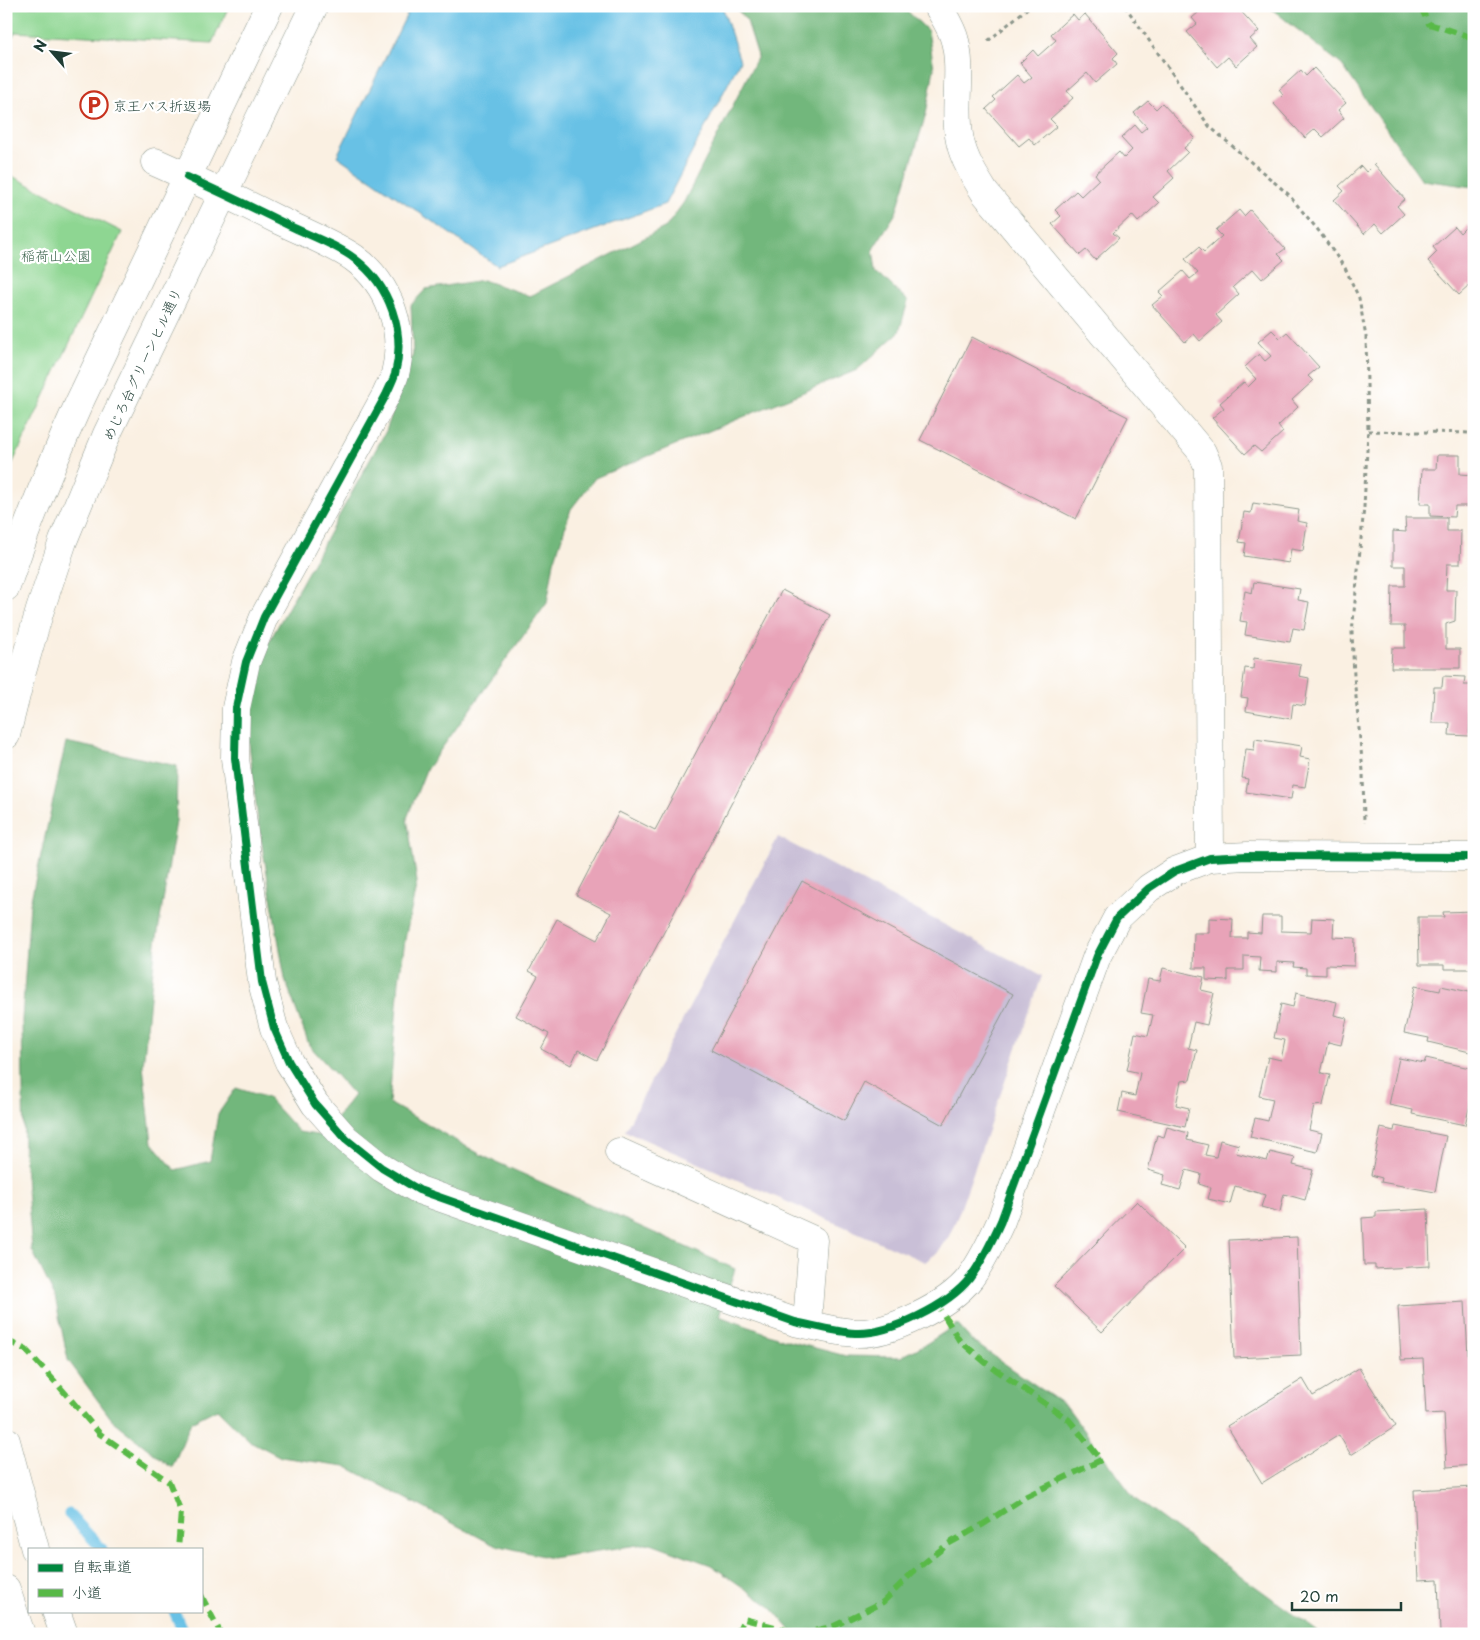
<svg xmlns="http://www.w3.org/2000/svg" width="1480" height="1640" font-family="'Playpen Sans','Klee One',sans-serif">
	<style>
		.industrial { fill: #c9bfd7 }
		.green { fill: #8ed692; stroke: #568a63 }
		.forest { fill: #72b77c; stroke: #487a58 }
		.water { fill: #68c1e5; stroke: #447f8c }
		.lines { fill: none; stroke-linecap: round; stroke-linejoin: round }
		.stream { stroke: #68c1e5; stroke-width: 11 }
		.building { fill: #e8a3b8 }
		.minor-casing { stroke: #8c968b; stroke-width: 29 }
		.path { stroke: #8c968b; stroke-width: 3; stroke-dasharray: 4 4; stroke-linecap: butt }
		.minor { stroke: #fff; stroke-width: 28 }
		.quiet { stroke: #58b947; stroke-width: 6; stroke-dasharray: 12 6; stroke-linecap: butt }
		.cycleway-casing { stroke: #fff; stroke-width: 11 }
		.cycleway { stroke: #00873e; stroke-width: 8 }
		.labels { text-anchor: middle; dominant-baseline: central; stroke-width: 4.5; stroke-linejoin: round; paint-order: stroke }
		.poi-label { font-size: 14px; fill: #1f3d34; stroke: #fff; text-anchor: start }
		.park-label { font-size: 14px; fill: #3b634c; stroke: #fff }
		.street-label { font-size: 14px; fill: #1f3d34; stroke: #fff }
	</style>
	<rect width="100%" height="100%" fill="#fff"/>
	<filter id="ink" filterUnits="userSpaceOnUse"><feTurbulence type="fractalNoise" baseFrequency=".02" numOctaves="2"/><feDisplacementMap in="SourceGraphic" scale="10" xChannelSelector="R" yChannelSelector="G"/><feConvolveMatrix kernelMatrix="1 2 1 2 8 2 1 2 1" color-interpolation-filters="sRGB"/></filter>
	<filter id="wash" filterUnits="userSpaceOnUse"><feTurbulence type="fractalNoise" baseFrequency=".0096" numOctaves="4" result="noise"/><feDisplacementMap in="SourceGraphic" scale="20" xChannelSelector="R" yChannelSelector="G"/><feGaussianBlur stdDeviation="1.12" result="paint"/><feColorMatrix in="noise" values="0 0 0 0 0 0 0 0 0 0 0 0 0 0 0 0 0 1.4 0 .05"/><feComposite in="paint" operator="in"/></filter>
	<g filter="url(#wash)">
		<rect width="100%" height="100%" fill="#faf0e2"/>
		<!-- industrial -->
		<path class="industrial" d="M 778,837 L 1042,976 L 959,1213 L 949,1236 L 938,1252 L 925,1262 L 625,1131 Z"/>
		<!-- green -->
		<g class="green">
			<path d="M 6,6 L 229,6 L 212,43 L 15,32 L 6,49 Z"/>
			<path d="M 6,173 L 122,232 L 6,477 Z"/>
		</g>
		<!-- forest -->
		<g class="forest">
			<path d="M 734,6 L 902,6 L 928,31 L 934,68 L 926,114 L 896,213 L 873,249 L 876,271 L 908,301 L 899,332 L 857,370 L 595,478 L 571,509 L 554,562 L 547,603 L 426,770 L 407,818 L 417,882 L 406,934 L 399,981 L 389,1103 L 485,1157 L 735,1269 L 719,1316 L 788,1341 L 846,1356 L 901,1357 L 926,1344 L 957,1324 L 972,1341 L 1067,1407 L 1135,1499 L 1321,1634 L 794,1634 L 770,1606 L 711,1565 L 651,1543 L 551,1558 L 492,1544 L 345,1466 L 281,1457 L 250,1441 L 217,1409 L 191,1422 L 172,1468 L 113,1421 L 68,1360 L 55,1297 L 32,1250 L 24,1152 L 22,1020 L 30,904 L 66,742 L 177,766 L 176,821 L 155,950 L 143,1066 L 152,1143 L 175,1170 L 210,1161 L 218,1114 L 236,1088 L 268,1098 L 299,1132 L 323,1136 L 354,1095 L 309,1045 L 285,979 L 258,821 L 247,725 L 259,660 L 386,431 L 413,354 L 411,305 L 426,289 L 483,280 L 530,296 L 666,227 L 684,202 L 758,56 L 747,21 Z"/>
			<path d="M 1268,6 L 1474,6 L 1474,187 L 1422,180 L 1342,65 Z"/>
		</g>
		<!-- water -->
		<path class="water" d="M 411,6 L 721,6 L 723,9 L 740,61 L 665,204 L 497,266 L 337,156 Z"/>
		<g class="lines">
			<!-- stream -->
			<g class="stream">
				<path d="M 69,1514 L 102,1549"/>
				<path d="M 174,1611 L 184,1634"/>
			</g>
		</g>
		<g id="blocks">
			<!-- building -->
			<g class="building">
				<path d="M 1206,6 L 1236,6 L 1259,31 L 1250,39 L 1257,47 L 1236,66 L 1228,57 L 1217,67 L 1187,32 L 1197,24 L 1192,18 Z"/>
				<path d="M 1073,14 L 1078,20 L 1085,14 L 1118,53 L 1113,58 L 1117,64 L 1095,83 L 1087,73 L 1067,91 L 1073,98 L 1050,119 L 1057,126 L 1035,145 L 1029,138 L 1019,146 L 986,109 L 996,100 L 993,97 L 1017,75 L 1024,83 L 1032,77 L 1020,63 L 1033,50 L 1038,56 L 1056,40 L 1051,34 Z"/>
				<path d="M 1314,68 L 1346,103 L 1338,110 L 1344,118 L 1323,137 L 1315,129 L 1305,138 L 1274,104 L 1283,95 L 1279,90 L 1301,70 L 1306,76 Z"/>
				<path d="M 1148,101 L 1156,109 L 1162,103 L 1195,138 L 1184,148 L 1188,152 L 1168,171 L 1174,178 L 1153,197 L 1159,203 L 1138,222 L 1132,215 L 1113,233 L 1119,238 L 1095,260 L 1086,250 L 1080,255 L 1052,224 L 1061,216 L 1055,210 L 1076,191 L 1081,196 L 1099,179 L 1095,174 L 1119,152 L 1124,158 L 1132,150 L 1121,138 L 1135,125 L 1141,132 L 1147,127 L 1134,113 Z"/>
				<path d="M 1374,164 L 1405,199 L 1397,206 L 1404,214 L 1383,233 L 1375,224 L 1364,234 L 1334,200 L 1344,191 L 1339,186 L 1361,166 L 1366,172 Z"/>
				<path d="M 1239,210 L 1244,216 L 1250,210 L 1285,249 L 1278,254 L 1284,260 L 1262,279 L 1253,269 L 1233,287 L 1239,294 L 1216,315 L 1222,322 L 1200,341 L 1194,334 L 1185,342 L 1152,305 L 1163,296 L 1159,292 L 1183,271 L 1190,279 L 1198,273 L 1185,259 L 1199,247 L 1204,252 L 1222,236 L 1216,230 Z"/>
				<path d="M 1468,225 L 1474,231 L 1474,291 L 1469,286 L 1459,295 L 1428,261 L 1437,252 L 1433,247 L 1455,227 L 1460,233 Z"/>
				<path d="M 1272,330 L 1280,338 L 1287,332 L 1319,367 L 1308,376 L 1313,381 L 1292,400 L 1298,407 L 1278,426 L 1283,432 L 1261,452 L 1254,446 L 1245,454 L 1212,418 L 1224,408 L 1220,403 L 1244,382 L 1248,387 L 1256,379 L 1245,367 L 1259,354 L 1265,361 L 1271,356 L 1258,342 Z"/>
				<path d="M 972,337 L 1128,417 L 1076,519 L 920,440 Z"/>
				<path d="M 1437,455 L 1460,455 L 1460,474 L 1474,475 L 1474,493 L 1472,493 L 1471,506 L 1455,506 L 1454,517 L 1430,516 L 1430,504 L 1420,504 L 1422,469 L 1436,469 Z"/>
				<path d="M 1253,503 L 1299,510 L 1297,521 L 1307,523 L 1303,551 L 1291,549 L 1289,563 L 1244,556 L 1246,543 L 1239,542 L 1244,512 L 1251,513 Z"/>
				<path d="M 1405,518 L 1447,518 L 1447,531 L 1461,531 L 1460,564 L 1447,564 L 1446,590 L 1456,590 L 1455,621 L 1446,624 L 1446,649 L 1460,649 L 1460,668 L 1391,668 L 1392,648 L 1405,648 L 1405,626 L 1391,626 L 1392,586 L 1405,586 L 1405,566 L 1393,566 L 1393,531 L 1406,532 Z"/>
				<path d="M 1254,582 L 1300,589 L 1298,600 L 1309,602 L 1304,630 L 1293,628 L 1290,642 L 1245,635 L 1247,622 L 1240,621 L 1245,591 L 1252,593 Z"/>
				<path d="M 782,590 L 830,615 L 597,1060 L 578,1050 L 571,1065 L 541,1049 L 549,1034 L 516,1016 L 538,976 L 529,971 L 557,919 L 597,940 L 611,913 L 576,895 L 619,812 L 655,830 Z"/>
				<path d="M 1254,658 L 1301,665 L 1299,676 L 1309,678 L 1305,706 L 1293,704 L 1291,719 L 1246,711 L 1248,698 L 1241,697 L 1245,668 L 1253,669 Z"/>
				<path d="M 1443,676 L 1465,677 L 1464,685 L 1474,685 L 1474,715 L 1470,715 L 1469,736 L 1449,735 L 1450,723 L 1432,723 L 1434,687 L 1442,687 Z"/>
				<path d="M 1255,739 L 1302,746 L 1300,757 L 1310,759 L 1305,787 L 1293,785 L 1291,799 L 1246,792 L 1248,779 L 1242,778 L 1246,749 L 1254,750 Z"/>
				<path d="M 802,881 L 1013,994 L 943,1125 L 864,1082 L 844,1121 L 711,1050 Z"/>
				<path d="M 1474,911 L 1474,969 L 1444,969 L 1444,965 L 1419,965 L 1418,917 L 1444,917 L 1443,912 Z"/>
				<path d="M 1262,916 L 1281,916 L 1281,931 L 1311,932 L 1312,918 L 1334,919 L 1333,937 L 1355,938 L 1354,966 L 1326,965 L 1326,975 L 1306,974 L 1306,968 L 1293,967 L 1294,963 L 1277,962 L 1277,972 L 1259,971 L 1260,957 L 1244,956 L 1244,970 L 1228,970 L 1228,981 L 1206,980 L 1206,968 L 1193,968 L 1194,933 L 1209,933 L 1209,918 L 1233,919 L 1232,938 L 1247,938 L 1247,932 L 1261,933 Z"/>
				<path d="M 1163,968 L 1204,977 L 1201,990 L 1214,993 L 1207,1025 L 1194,1022 L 1188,1048 L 1197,1050 L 1190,1080 L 1181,1081 L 1176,1105 L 1189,1108 L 1185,1127 L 1118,1112 L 1122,1093 L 1135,1096 L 1140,1073 L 1127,1070 L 1135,1033 L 1148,1036 L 1153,1015 L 1141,1013 L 1148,979 L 1160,981 Z"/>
				<path d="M 1415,986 L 1440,991 L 1441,986 L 1474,993 L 1474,1053 L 1428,1042 L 1429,1038 L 1404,1033 Z"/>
				<path d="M 1296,993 L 1337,1002 L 1334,1015 L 1347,1018 L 1341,1045 L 1328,1042 L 1321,1073 L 1330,1075 L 1323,1105 L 1314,1106 L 1309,1130 L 1322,1133 L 1317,1152 L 1250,1137 L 1255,1118 L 1268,1121 L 1273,1099 L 1259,1096 L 1268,1057 L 1281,1060 L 1285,1040 L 1274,1038 L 1281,1004 L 1293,1007 Z"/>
				<path d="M 1399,1058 L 1424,1063 L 1426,1058 L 1474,1069 L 1474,1087 L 1465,1125 L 1412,1114 L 1413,1110 L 1389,1105 Z"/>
				<path d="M 1395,1126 L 1446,1136 L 1435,1192 L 1381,1182 L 1382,1178 L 1371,1175 L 1381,1128 L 1394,1131 Z"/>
				<path d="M 1167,1127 L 1188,1133 L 1187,1140 L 1208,1145 L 1205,1155 L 1216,1157 L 1220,1140 L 1239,1145 L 1236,1153 L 1267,1161 L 1270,1152 L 1295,1158 L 1293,1165 L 1313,1170 L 1305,1200 L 1284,1194 L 1280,1212 L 1261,1207 L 1265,1195 L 1235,1186 L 1230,1204 L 1208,1199 L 1211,1188 L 1199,1184 L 1201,1174 L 1186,1170 L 1180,1190 L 1162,1185 L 1165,1175 L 1148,1170 L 1157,1135 L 1164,1137 Z"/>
				<path d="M 1137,1201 L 1185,1248 L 1102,1332 L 1054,1286 Z"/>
				<path d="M 1428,1209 L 1430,1266 L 1375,1269 L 1375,1265 L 1364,1265 L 1362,1218 L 1376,1217 L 1376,1212 Z"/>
				<path d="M 1471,1211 L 1474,1211 L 1474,1259 L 1472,1259 Z"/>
				<path d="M 1297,1237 L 1301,1355 L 1234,1358 L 1229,1240 Z"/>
				<path d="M 1465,1302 L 1468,1356 L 1474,1356 L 1474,1465 L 1447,1467 L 1444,1413 L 1426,1414 L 1423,1359 L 1401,1360 L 1398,1306 Z"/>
				<path d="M 1359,1368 L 1396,1426 L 1351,1455 L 1339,1435 L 1262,1483 L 1227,1426 L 1303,1379 L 1313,1396 Z"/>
				<path d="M 1474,1487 L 1474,1631 L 1440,1633 L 1438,1579 L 1418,1580 L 1414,1490 Z"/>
			</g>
		</g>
	</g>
	<g filter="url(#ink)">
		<use href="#blocks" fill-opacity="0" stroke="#8c968b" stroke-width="1"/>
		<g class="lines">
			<!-- minor casing -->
			<g class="minor-casing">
				<g id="minor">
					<path d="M 938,6 C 944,17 952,28 955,41 C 963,71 953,109 960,141 C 964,160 975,177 985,193 L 1202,452 L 1208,466 L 1210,858"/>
					<path d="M 155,162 C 196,180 236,199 276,219 C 299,230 334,244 354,258 C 390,284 406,332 395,374 C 393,381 389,388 386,395 L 264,617 L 246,662 L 236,708 L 235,758 L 262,982 L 274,1028 L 289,1062 L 315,1104 L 346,1139 L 382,1168 L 419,1190 L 795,1322 C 815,1326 836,1332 855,1333 C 889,1335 949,1305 970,1278 C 983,1260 992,1241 1001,1221 L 1097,956 L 1117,918 L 1149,888 L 1175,871 L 1210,858 L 1247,856 L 1474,857"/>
					<path d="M 6,587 C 27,524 52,463 79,403 L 269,6"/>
					<path d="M 6,735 L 21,675 L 40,610 L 63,541 L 107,434 L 314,6"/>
					<path d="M 619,1152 L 813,1240 L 807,1324"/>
					<path d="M 6,1441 L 35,1549"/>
					<path d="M 6,1589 L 21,1634"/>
					<path d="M 56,1611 L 64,1634"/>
				</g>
			</g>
			<!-- path -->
			<g class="path">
				<path d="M 1125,6 L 1209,126 L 1288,194 L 1318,230 L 1345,268 L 1359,298 L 1366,337 L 1368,431 L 1364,507 L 1352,633 L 1354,676 L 1363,771 L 1364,823"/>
				<path d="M 988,41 L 1030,6"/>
				<path d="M 1368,431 L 1474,433"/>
			</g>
			<!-- minor -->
			<use href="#minor" class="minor"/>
			<!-- quiet -->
			<g class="quiet">
				<path d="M 1420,6 L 1429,24 L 1474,38"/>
				<path d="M 6,1340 L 26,1350 L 59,1386 L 100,1434 L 169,1482 L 181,1512 L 178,1549"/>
				<path d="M 201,1595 L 221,1634"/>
				<path d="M 737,1634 L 744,1619 L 802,1634 L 834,1626 L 883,1602 L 913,1572 L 948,1544 L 982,1525 L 1025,1497 L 1101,1460 L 1069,1420 L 986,1363 L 959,1340 L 938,1305"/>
			</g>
			<!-- cycleway casing -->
			<g class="cycleway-casing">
				<path id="cycleway" d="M 187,177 C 222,193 256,209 290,226 C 311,236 337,245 355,259 C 390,285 406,332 395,374 C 393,381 389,388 386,395 L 264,617 L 246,662 L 236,708 L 235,758 L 262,982 L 274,1028 L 289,1062 L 315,1104 L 346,1139 L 382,1168 L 419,1190 L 795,1322 C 815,1326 836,1332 855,1333 C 889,1335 949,1305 970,1278 C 983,1260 992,1241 1001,1221 L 1097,956 L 1117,918 L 1149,888 L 1175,871 L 1210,858 L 1247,856 L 1474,857"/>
			</g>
			<!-- cycleway -->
			<use href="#cycleway" class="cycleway"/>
		</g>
	</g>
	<!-- icons -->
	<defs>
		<g id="parking-ring" transform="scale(1.4375)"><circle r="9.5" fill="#fff" stroke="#c8321e" stroke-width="1.5"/><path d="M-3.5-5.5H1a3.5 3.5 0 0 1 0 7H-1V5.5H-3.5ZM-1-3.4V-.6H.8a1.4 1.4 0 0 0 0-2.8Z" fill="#c8321e"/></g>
	</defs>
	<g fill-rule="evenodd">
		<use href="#parking-ring" x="94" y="105"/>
	</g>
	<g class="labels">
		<!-- poi labels -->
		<g class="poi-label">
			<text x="113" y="105">京王バス折返場</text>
		</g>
		<!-- park labels -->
		<g class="park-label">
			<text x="56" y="255">稲荷山公園</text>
		</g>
		<!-- street labels -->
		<g class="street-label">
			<text transform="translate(142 364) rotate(-65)">めじろ台グリーンヒル通り</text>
		</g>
	</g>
	<!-- margin -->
	<rect width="1480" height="1640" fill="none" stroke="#fff" stroke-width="25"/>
	<!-- legend -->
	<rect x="28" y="1548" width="175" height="65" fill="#ffffff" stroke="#a5b1ae"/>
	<rect x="38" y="1564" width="25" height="8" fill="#00873e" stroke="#a5b1ae"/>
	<text x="72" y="1572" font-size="15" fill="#1f3d34">自転車道</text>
	<rect x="38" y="1589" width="25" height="8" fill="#58b947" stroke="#a5b1ae"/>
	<text x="72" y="1598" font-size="15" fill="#1f3d34">小道</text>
	<!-- north arrow -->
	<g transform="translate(52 52) rotate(298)" stroke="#ffffff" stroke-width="4" paint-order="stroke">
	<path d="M0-4L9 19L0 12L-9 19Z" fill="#1f3d34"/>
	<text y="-8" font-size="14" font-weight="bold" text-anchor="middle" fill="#1f3d34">N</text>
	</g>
	<!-- scale -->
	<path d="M1292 1602v8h109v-8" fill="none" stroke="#1f3d34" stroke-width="2.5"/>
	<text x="1300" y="1602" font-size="15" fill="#1f3d34" stroke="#ffffff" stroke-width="4" paint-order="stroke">20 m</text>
</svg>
